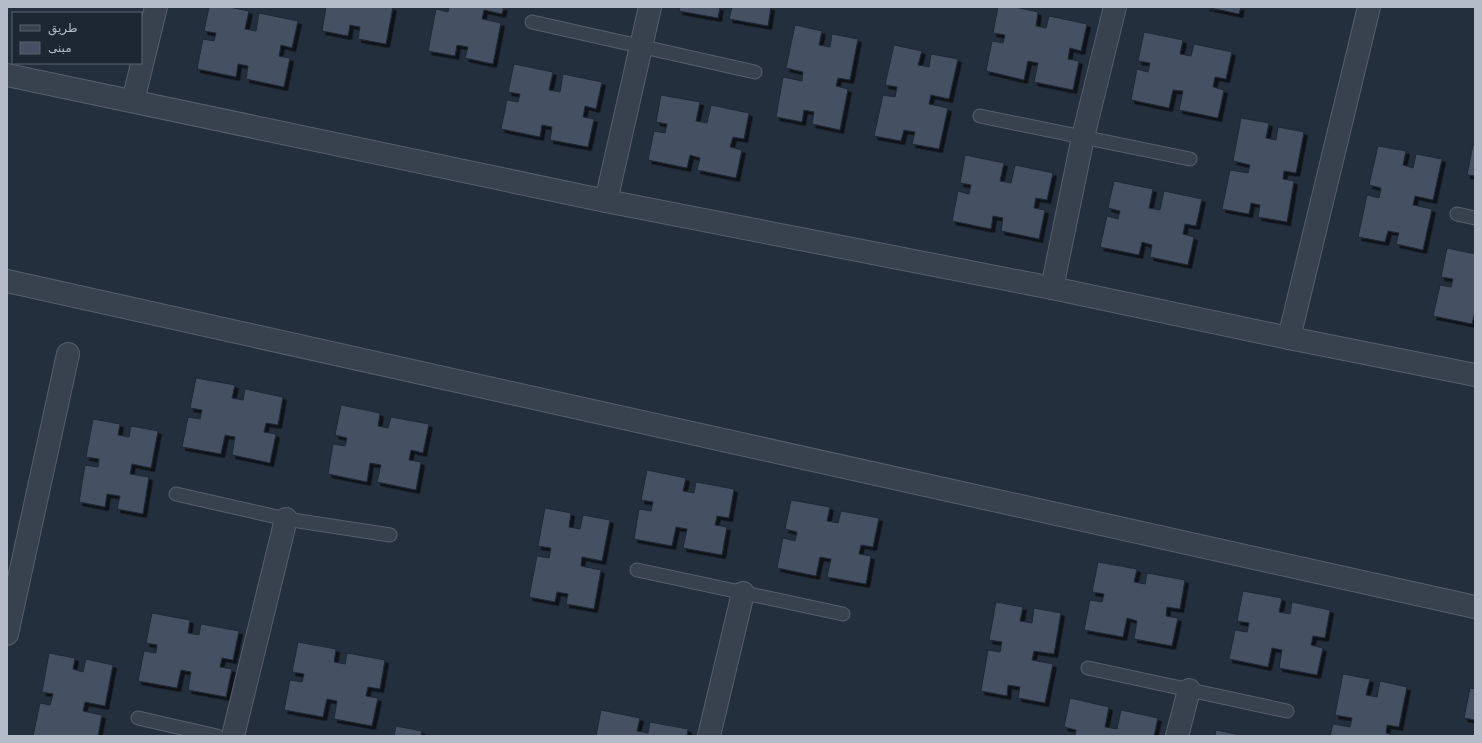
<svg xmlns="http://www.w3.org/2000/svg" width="1482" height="743" font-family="'DejaVu Sans','Noto Sans Arabic',sans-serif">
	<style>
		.building { fill: #455162; stroke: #1f2835; filter: url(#shadow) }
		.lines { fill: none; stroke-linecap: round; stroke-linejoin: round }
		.service-casing { stroke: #565f6c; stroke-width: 15 }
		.minor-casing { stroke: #565f6c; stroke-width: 24 }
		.service { stroke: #38414e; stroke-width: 13 }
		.minor { stroke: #38414e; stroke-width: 22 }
	</style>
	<defs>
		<filter id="shadow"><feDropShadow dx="3.5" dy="3.5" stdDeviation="0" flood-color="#0009"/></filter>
	</defs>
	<rect width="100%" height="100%" fill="#242f3e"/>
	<!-- building -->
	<g class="building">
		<path d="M 209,7 L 229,7 L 249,11 L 245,29 L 256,31 L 259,13 L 298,21 L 292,48 L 281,45 L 279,56 L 290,58 L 284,87 L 246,79 L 248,66 L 238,64 L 236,77 L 197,69 L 203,39 L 214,41 L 216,33 L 204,31 Z"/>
		<path d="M 326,7 L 393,7 L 386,44 L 358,39 L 360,27 L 350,25 L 348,36 L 322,31 Z"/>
		<path d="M 449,7 L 504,7 L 502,14 L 484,10 L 482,19 L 501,23 L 493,64 L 465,58 L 468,47 L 457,45 L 455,56 L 428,51 L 436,9 L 448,12 Z"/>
		<path d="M 680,7 L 720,7 L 718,18 L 679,11 Z"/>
		<path d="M 732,7 L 771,7 L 768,26 L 729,19 Z"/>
		<path d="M 998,7 L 1015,7 L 1038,12 L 1036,26 L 1046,28 L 1049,16 L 1087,24 L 1081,51 L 1070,48 L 1068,59 L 1079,61 L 1073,90 L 1034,82 L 1038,63 L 1028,61 L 1024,80 L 986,71 L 992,41 L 1003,43 L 1005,35 L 993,33 Z"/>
		<path d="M 1206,7 L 1241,7 L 1239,14 Z"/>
		<path d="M 795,25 L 822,31 L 819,45 L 830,47 L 832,34 L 858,39 L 850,80 L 838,78 L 836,86 L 848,89 L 840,130 L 812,124 L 814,112 L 804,110 L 802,122 L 776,117 L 783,77 L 802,81 L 803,72 L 786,68 Z"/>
		<path d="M 1144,32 L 1183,40 L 1180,54 L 1191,56 L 1194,44 L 1232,52 L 1226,79 L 1215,77 L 1213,87 L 1224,90 L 1218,118 L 1179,110 L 1183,91 L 1173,90 L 1169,108 L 1131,100 L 1137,69 L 1148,72 L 1150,63 L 1138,61 Z"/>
		<path d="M 894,45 L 922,51 L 918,65 L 929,67 L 931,54 L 958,59 L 949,99 L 931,95 L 929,104 L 948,108 L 939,149 L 912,144 L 915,132 L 904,130 L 901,141 L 874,136 L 883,95 L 895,97 L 897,87 L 885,85 Z"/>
		<path d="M 514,64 L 553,72 L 549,90 L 560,92 L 563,74 L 602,82 L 596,109 L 585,106 L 583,117 L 594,119 L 588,147 L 550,140 L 552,127 L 542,125 L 540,137 L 501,129 L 507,100 L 518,102 L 520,94 L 508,92 Z"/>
		<path d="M 661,95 L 700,102 L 696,121 L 707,123 L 711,105 L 749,113 L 744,139 L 733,137 L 730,147 L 742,150 L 736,178 L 697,170 L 700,158 L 690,155 L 687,168 L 648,160 L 654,131 L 665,133 L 667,124 L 656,122 Z"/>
		<path d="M 1241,118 L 1269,123 L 1266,138 L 1276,140 L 1278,127 L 1304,132 L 1296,173 L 1284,171 L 1283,179 L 1294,181 L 1287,222 L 1258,217 L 1260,205 L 1251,203 L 1249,214 L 1222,209 L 1230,170 L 1248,173 L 1250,165 L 1233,161 Z"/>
		<path d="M 1473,145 L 1475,145 L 1475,176 L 1467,175 Z"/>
		<path d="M 1378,146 L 1406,151 L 1403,165 L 1413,168 L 1416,154 L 1442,159 L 1433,200 L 1415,196 L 1413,205 L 1432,209 L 1423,250 L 1396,244 L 1399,233 L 1388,231 L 1385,242 L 1358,237 L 1367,195 L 1379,198 L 1381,188 L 1369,185 Z"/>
		<path d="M 965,155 L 1004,163 L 1000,181 L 1011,183 L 1015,165 L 1053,173 L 1047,200 L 1036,198 L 1034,208 L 1045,210 L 1039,239 L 1001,231 L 1003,218 L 993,216 L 991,229 L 952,221 L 958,191 L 969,194 L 971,185 L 960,183 Z"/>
		<path d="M 1114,181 L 1153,189 L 1149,208 L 1160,210 L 1164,191 L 1202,199 L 1196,226 L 1185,224 L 1183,234 L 1194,237 L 1188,265 L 1150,257 L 1152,245 L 1142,242 L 1139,255 L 1100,247 L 1107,216 L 1118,219 L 1120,211 L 1108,208 Z"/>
		<path d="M 1447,248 L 1475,254 L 1475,311 L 1472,324 L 1433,316 L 1440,285 L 1451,287 L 1453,279 L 1441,277 Z"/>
		<path d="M 196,378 L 235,385 L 232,398 L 243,400 L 245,389 L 283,397 L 278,425 L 266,423 L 264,432 L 276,434 L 270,463 L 232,455 L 235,437 L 225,435 L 221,454 L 182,447 L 188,417 L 200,419 L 202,410 L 190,408 Z"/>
		<path d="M 341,405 L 380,413 L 378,426 L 388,428 L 391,417 L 429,424 L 423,453 L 411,450 L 409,460 L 421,462 L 416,490 L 377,482 L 381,465 L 370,463 L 367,482 L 328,474 L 333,444 L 345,446 L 347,438 L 335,435 Z"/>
		<path d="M 93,419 L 120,424 L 118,435 L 129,437 L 131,426 L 158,431 L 151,468 L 132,464 L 130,474 L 149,477 L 143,514 L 117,509 L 120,496 L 107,494 L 105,507 L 79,502 L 85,465 L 98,467 L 99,459 L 86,457 Z"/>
		<path d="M 647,470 L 686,478 L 683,491 L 694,493 L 696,482 L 734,489 L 729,518 L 717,516 L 715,525 L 727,527 L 722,555 L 683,548 L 687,529 L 676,527 L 672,546 L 634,539 L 639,509 L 651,511 L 653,502 L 641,500 Z"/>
		<path d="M 791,500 L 830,507 L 827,521 L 838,523 L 841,511 L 879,518 L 873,547 L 861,545 L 859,554 L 871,556 L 866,584 L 827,577 L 831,559 L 820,557 L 816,576 L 777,568 L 783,538 L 795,541 L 797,532 L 785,529 Z"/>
		<path d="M 545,508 L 571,513 L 569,527 L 580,529 L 583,515 L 610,520 L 602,561 L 582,557 L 581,566 L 601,570 L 594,609 L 566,604 L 568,594 L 557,592 L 555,602 L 529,597 L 537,556 L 549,558 L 551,548 L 538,546 Z"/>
		<path d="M 1098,562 L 1137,569 L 1134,582 L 1145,584 L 1147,573 L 1185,580 L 1180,609 L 1167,607 L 1166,616 L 1178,618 L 1172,646 L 1134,639 L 1137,621 L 1127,618 L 1123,637 L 1084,630 L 1090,600 L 1102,602 L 1104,594 L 1092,592 Z"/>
		<path d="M 1243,591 L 1282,598 L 1279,612 L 1290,614 L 1292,602 L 1330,610 L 1325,638 L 1313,636 L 1311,645 L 1323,648 L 1317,675 L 1279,668 L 1282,650 L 1272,648 L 1268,667 L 1229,659 L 1235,630 L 1247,632 L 1249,623 L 1237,621 Z"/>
		<path d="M 996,602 L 1023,607 L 1020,621 L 1032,623 L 1034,608 L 1061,613 L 1054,654 L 1034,651 L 1032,660 L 1053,664 L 1045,703 L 1018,698 L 1020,687 L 1008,685 L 1007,696 L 981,691 L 988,650 L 1000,652 L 1002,642 L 989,640 Z"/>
		<path d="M 152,613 L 190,620 L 188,633 L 199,635 L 201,624 L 239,631 L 233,660 L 222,658 L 220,667 L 232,669 L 226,697 L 188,690 L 191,672 L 181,670 L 177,688 L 138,681 L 144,651 L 156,653 L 157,645 L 146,643 Z"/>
		<path d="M 298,642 L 336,649 L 334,662 L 345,664 L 347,653 L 385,660 L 380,689 L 368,687 L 366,696 L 378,698 L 372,726 L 334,719 L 337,701 L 327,699 L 323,717 L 284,710 L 290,680 L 302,682 L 304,674 L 292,672 Z"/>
		<path d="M 49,653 L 75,658 L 73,669 L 83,672 L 86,659 L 113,665 L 105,706 L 85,702 L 83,711 L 102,715 L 98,736 L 33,736 L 40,703 L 50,705 L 53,694 L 42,692 Z"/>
		<path d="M 1343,674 L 1370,679 L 1366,695 L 1377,697 L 1380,681 L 1407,687 L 1399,727 L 1387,725 L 1386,733 L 1397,736 L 1330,736 L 1333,724 L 1350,727 L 1352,718 L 1335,715 Z"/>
		<path d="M 1470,688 L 1475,689 L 1475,720 L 1464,718 Z"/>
		<path d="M 1070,698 L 1109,707 L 1105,727 L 1117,729 L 1121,710 L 1158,718 L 1154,736 L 1075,736 L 1076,730 L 1064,727 Z"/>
		<path d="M 601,710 L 640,718 L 637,731 L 648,733 L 650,722 L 688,729 L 687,736 L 596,736 Z"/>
		<path d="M 396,726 L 422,731 L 421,736 L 394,736 Z"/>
		<path d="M 1216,730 L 1245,736 L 1215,736 Z"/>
	</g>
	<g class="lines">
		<!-- service casing -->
		<g class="service-casing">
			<g id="service">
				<path d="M 532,22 L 755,72"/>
				<path d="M 980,116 L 1190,159"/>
				<path d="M 1457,214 L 1475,218"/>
				<path d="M 176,494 L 286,519 L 390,535"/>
				<path d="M 637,570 L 843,614"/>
				<path d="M 1088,668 L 1287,711"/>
				<path d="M 138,718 L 217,736"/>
			</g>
		</g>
		<!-- minor casing -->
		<g class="minor-casing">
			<g id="minor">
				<path d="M 7,75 L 606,201 L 1052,288 L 1289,338 L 1475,375"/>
				<path d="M 133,101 L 156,7"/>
				<path d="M 606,201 L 650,7"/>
				<path d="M 7,281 L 1475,607"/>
				<path d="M 1052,288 L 1083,137 L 1115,7"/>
				<path d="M 1289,338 L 1369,7"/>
				<path d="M 7,634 L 68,354"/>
				<path d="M 233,736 L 286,519"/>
				<path d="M 709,736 L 743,593"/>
				<path d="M 1177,736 L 1189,690"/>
			</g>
		</g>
		<!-- service -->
		<use href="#service" class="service"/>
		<!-- minor -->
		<use href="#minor" class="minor"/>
	</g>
	<!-- border -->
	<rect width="1482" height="743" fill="none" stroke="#b4bcc9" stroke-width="16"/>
	<!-- legend -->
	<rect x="12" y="12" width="130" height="52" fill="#1d2633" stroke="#59626f"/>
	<rect x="20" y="25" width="20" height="6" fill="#38414e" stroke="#59626f"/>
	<text x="48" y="32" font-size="12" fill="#b4bcc9">طريق</text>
	<rect x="20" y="42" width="20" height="12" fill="#455162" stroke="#59626f"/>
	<text x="48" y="52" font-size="12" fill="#b4bcc9">مبنى</text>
</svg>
